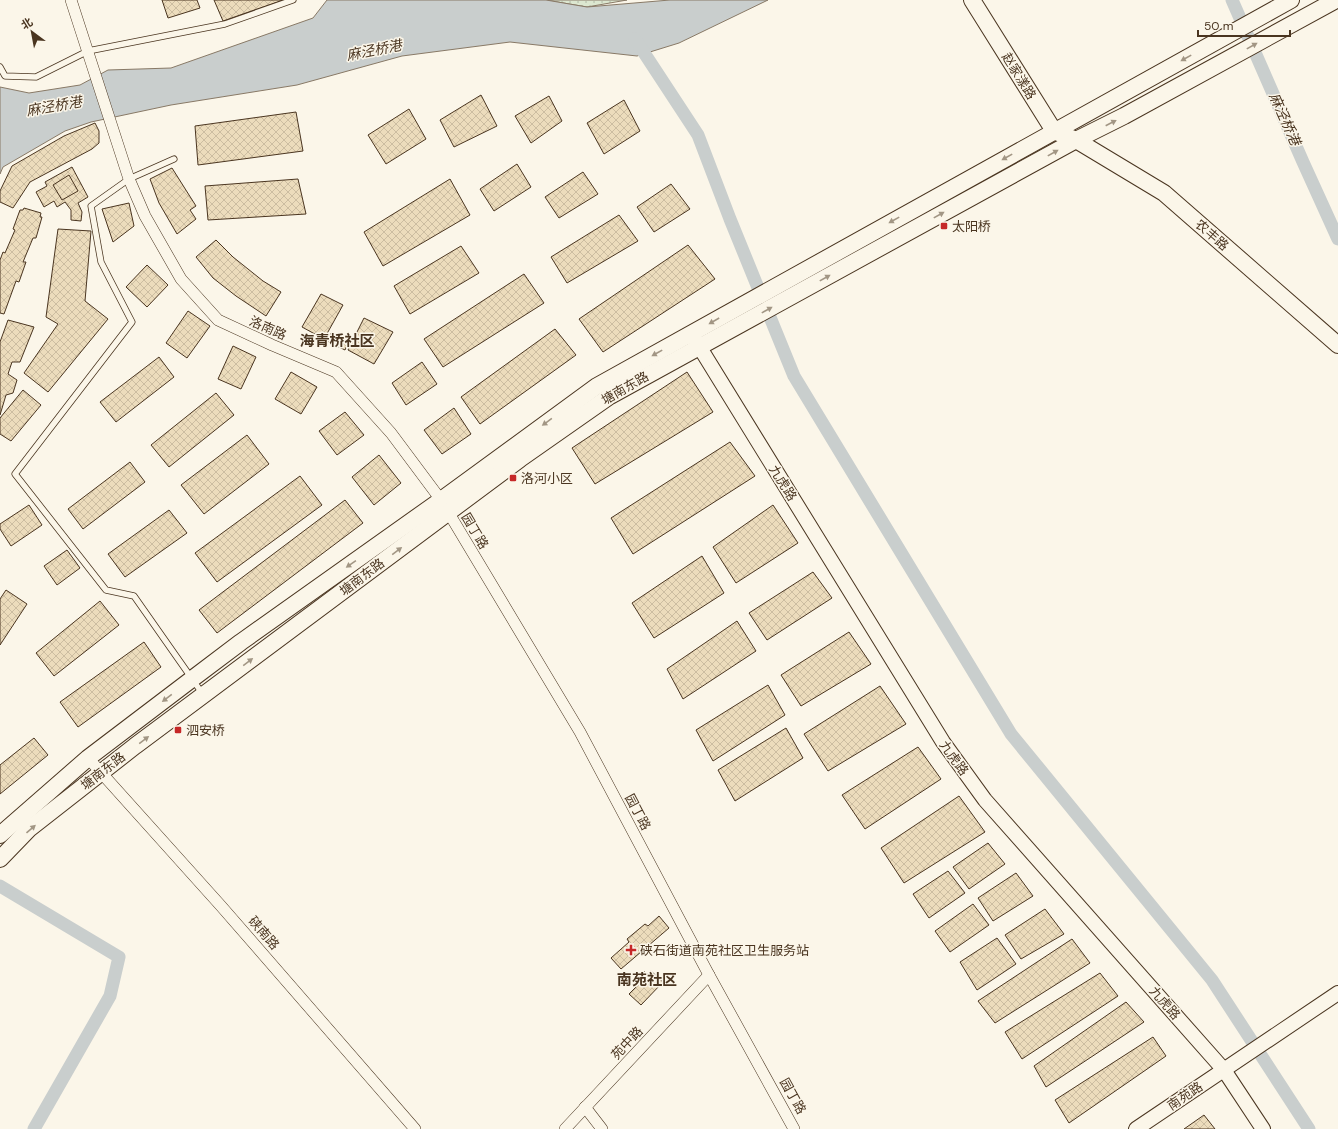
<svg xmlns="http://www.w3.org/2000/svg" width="1338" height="1129" font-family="'DM Sans','Noto Sans SC',sans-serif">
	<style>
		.park { fill: url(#park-dots); stroke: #887966 }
		.water { fill: #c9cecd; stroke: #887966 }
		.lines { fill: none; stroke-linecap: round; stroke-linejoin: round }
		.canal { stroke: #c9cecd; stroke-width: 13 }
		.building { fill: url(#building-cross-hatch); stroke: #4a3520 }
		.service-casing { stroke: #4a3520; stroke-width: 7 }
		.minor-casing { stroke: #4a3520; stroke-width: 12 }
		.tertiary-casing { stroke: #4a3520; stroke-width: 16 }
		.secondary-casing { stroke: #4a3520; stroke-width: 18 }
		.service { stroke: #fbf6e9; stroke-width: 5.5 }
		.minor { stroke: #fbf6e9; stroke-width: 11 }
		.tertiary { stroke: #fbf6e9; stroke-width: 14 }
		.secondary { stroke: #fbf6e9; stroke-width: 16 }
		.oneway { fill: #a29684 }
		.poi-dot { fill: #c62828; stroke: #fbf6e9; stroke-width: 1.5 }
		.labels { text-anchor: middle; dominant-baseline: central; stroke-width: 3; stroke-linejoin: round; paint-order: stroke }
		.street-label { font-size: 13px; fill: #4a3520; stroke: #fbf6e9 }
		.poi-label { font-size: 13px; fill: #4a3520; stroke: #fbf6e9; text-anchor: start }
		.water-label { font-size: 14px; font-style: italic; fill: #4a3520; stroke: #fbf6e9 }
		.quarter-label { font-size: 15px; font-weight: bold; fill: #4a3520; stroke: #fbf6e9 }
	</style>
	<defs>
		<pattern id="park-dots" width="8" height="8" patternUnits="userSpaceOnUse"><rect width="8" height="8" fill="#dce7d0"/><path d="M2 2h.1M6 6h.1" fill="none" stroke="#bec7b2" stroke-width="1.8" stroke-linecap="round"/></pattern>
		<pattern id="building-cross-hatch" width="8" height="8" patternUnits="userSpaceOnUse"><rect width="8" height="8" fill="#ecdcbc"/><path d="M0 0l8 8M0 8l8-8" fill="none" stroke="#ccbda1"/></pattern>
	</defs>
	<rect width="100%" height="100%" fill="#fbf6e9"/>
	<!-- park -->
	<path class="park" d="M 546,0 L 627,0 L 587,7 Z"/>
	<!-- water -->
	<path class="water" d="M 327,0 L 546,0 L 587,7 L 670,0 L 768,0 L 679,43 L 637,56 L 510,42 L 402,56 L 297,85 L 171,105 L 91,122 L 65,131 L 3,167 L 0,174 L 0,87 L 29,93 L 80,85 L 108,70 L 171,68 L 313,18 Z"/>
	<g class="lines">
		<!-- canal -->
		<g class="canal">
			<path d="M 1232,0 L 1303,162 L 1338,239"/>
			<path d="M 635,39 L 698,135 L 730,219 L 794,376 L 1011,734 L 1212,980 L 1309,1129"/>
			<path d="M 0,886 L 119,957 L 110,996 L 34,1129"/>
		</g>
	</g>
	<!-- building -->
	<g class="building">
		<path d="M 162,0 L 197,0 L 200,8 L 168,18 Z"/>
		<path d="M 214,0 L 283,0 L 223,21 Z"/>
		<path d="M 481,95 L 497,126 L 454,147 L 440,120 Z"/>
		<path d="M 549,96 L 562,121 L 531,143 L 515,116 Z"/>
		<path d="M 624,100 L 640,131 L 604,154 L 587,123 Z"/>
		<path d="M 409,109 L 426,139 L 386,164 L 368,135 Z"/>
		<path d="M 296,112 L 303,151 L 198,165 L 195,126 Z"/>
		<path d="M 95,123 L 99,131 L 99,143 L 92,149 L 30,182 L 13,208 L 0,202 L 0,191 L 12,166 L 64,136 Z"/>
		<path d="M 517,164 L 531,187 L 494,211 L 480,189 Z"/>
		<path d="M 72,167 L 88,197 L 78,203 L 82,212 L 81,221 L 71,220 L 71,210 L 65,202 L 57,207 L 54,201 L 44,207 L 36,192 L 47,186 L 45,182 Z"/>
		<path d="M 172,168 L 196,206 L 190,210 L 196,219 L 177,234 L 159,203 L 150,179 Z"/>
		<path d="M 583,172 L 598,194 L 559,218 L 545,197 Z"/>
		<path d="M 69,175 L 78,191 L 62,200 L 53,185 Z"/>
		<path d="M 298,179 L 306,214 L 208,220 L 205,186 Z"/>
		<path d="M 450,179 L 470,215 L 383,266 L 364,232 Z"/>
		<path d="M 671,184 L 690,209 L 654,232 L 637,207 Z"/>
		<path d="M 129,203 L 134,226 L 113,242 L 102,209 Z"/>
		<path d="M 24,208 L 41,213 L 40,217 L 42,217 L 36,238 L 33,238 L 23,262 L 26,262 L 19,282 L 16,281 L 4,314 L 0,313 L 0,260 L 3,252 L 5,253 L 15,230 L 13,229 L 20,210 L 23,210 Z"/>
		<path d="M 619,215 L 638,241 L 567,283 L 551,257 Z"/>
		<path d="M 58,229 L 91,231 L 85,301 L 108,319 L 48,392 L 24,373 L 58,324 L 46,317 Z"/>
		<path d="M 216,240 L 233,257 L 263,281 L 281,292 L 266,316 L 236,296 L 213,278 L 196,257 Z"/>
		<path d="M 688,245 L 715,279 L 603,352 L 579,319 Z"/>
		<path d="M 461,246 L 479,273 L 410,314 L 394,286 Z"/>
		<path d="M 147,265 L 168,285 L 147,307 L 126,287 Z"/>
		<path d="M 524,274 L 544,303 L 443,367 L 424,339 Z"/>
		<path d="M 321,294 L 343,305 L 324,339 L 302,327 Z"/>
		<path d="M 188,311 L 210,326 L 187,358 L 166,343 Z"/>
		<path d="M 364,318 L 393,332 L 374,364 L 348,350 Z"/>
		<path d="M 8,320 L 34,327 L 20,362 L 12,362 L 8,374 L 17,380 L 13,393 L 6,395 L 0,415 L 0,342 Z"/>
		<path d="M 555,329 L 576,355 L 480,424 L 461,397 Z"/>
		<path d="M 331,333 L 348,343 L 345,350 L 327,341 Z"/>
		<path d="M 233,346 L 256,357 L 241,389 L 218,379 Z"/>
		<path d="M 159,357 L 174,377 L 116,422 L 100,402 Z"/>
		<path d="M 422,362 L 437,384 L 406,405 L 392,383 Z"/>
		<path d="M 291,372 L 317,387 L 301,414 L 275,399 Z"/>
		<path d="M 687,372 L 713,412 L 595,484 L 572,448 Z"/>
		<path d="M 23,390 L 41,405 L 11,441 L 0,434 L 0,418 Z"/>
		<path d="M 216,393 L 234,415 L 169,467 L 151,445 Z"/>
		<path d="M 454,408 L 471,434 L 442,454 L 424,430 Z"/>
		<path d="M 345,412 L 364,435 L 337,455 L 319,431 Z"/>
		<path d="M 247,435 L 269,464 L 204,514 L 181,485 Z"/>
		<path d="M 730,442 L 755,476 L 633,554 L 611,518 Z"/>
		<path d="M 379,455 L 401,483 L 374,505 L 352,477 Z"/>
		<path d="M 130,462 L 145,482 L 83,529 L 68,509 Z"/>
		<path d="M 300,476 L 322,505 L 217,582 L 195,553 Z"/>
		<path d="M 345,500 L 363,523 L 217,633 L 199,610 Z"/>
		<path d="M 29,505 L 42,525 L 11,546 L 0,529 L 0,524 Z"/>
		<path d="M 773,505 L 798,543 L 736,583 L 713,547 Z"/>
		<path d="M 169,510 L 187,533 L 125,577 L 108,554 Z"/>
		<path d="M 67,550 L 80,568 L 57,585 L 44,566 Z"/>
		<path d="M 702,556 L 724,593 L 654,638 L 632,603 Z"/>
		<path d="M 813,572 L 832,598 L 767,640 L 749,613 Z"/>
		<path d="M 6,590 L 27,604 L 0,645 L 0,599 Z"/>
		<path d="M 100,601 L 119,625 L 54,676 L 36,653 Z"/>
		<path d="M 737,621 L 756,651 L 683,699 L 667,669 Z"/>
		<path d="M 849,632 L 871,664 L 801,706 L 781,675 Z"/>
		<path d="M 144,642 L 161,667 L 78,727 L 60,702 Z"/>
		<path d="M 768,685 L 785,715 L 713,761 L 696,730 Z"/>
		<path d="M 880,686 L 906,724 L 828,771 L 804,734 Z"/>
		<path d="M 786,728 L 803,758 L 735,801 L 718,770 Z"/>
		<path d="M 34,738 L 48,755 L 0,794 L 0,765 Z"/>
		<path d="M 918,747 L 941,779 L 865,829 L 842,795 Z"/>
		<path d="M 959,796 L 985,832 L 904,883 L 881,848 Z"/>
		<path d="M 988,843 L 1005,864 L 969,889 L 953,867 Z"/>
		<path d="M 948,871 L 965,893 L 929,918 L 913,894 Z"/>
		<path d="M 1016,873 L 1033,896 L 993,921 L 978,898 Z"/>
		<path d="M 973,904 L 989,925 L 950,952 L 935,931 Z"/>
		<path d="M 1045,909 L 1064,934 L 1021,959 L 1005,935 Z"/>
		<path d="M 659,916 L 669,928 L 621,969 L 611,958 L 629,942 L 627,939 L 645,924 L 648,926 Z"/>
		<path d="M 997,938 L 1016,964 L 977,990 L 960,962 Z"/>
		<path d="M 1072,939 L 1090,963 L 995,1023 L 978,1001 Z"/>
		<path d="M 644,971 L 647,974 L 651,971 L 663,982 L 641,1005 L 629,994 L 636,987 L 633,982 Z"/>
		<path d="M 1100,973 L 1118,996 L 1022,1059 L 1005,1032 Z"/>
		<path d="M 1126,1002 L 1144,1022 L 1046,1087 L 1034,1066 Z"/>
		<path d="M 1153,1037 L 1166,1056 L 1069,1123 L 1055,1100 Z"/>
		<path d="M 1204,1115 L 1215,1129 L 1184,1129 Z"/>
	</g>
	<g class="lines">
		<!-- service casing -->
		<g class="service-casing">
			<g id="service">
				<path d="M 0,67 L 5,76 L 36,77 L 88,51 L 225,24 L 293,0"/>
				<path d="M 174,159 L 129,179 L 91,206 L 101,262 L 132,322 L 15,474 L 106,590 L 134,596 L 202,693"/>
			</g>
		</g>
		<!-- minor casing -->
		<g class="minor-casing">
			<g id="minor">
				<path d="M 71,0 L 129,179 L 145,216 L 181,279 L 218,320 L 272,345 L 336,372 L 391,433 L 441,500 L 580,732 L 709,975 L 794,1129"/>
				<path d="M 88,758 L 221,906 L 415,1129"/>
				<path d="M 585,1107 L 602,1129"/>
				<path d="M 565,1129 L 709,975"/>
			</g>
		</g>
		<!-- tertiary casing -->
		<g class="tertiary-casing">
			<g id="tertiary">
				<path d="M 694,338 L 943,742 L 985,800 L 1224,1070 L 1263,1129"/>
				<path d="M 1136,1129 L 1338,993"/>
			</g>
		</g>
		<!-- secondary casing -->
		<g class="secondary-casing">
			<g id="secondary">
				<path d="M 972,0 L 1054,131 L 1076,140 L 1164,193 L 1338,345"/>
				<path d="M 0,835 L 88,758 L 192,679 L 241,642 L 441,500 L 597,386 L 1291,0"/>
				<path d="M 0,859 L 29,829 L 135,746 L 520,459 L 610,396 L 1076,140 L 1124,116 L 1336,0"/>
			</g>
		</g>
		<!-- service -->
		<use href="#service" class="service"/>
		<!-- minor -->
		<use href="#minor" class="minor"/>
		<!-- tertiary -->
		<use href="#tertiary" class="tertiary"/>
		<!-- secondary -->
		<use href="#secondary" class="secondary"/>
	</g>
	<!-- one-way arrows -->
	<defs><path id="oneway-solid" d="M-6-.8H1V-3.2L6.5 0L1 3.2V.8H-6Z"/></defs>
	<g class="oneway">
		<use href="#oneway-solid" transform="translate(1252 46) rotate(-29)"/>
		<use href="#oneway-solid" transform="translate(1186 58) rotate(151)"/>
		<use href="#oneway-solid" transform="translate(1111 123) rotate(-27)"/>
		<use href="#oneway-solid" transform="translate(1053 153) rotate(-29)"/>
		<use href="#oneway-solid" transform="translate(1007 157) rotate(151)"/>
		<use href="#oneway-solid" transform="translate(939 215) rotate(-29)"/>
		<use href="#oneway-solid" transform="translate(894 220) rotate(151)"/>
		<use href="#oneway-solid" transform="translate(825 278) rotate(-29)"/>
		<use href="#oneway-solid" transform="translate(767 310) rotate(-29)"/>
		<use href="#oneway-solid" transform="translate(714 321) rotate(150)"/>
		<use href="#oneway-solid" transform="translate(657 353) rotate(151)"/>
		<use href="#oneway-solid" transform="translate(547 422) rotate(144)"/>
		<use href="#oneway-solid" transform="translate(397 551) rotate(-37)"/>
		<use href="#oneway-solid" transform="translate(351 564) rotate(145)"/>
		<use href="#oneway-solid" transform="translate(248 662) rotate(-37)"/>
		<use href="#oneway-solid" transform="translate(167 698) rotate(143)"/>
		<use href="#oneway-solid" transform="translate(144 740) rotate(-37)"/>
		<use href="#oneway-solid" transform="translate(31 829) rotate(-41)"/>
	</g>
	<!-- markers -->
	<g class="poi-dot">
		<rect x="940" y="222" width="8" height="8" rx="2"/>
		<rect x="509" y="474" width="8" height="8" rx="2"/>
		<rect x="174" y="726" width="8" height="8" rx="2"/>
		<path d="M629 944h4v4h4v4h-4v4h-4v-4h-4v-4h4z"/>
	</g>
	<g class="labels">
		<!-- street labels -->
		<g class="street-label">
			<text transform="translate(1019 76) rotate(58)">赵家漾路</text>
			<text transform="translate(1212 235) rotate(41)">农丰路</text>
			<text transform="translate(268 328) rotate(24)">洛南路</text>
			<text transform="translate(625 388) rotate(-30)">塘南东路</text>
			<text transform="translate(783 483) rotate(58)">九虎路</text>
			<text transform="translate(475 531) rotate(59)">园丁路</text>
			<text transform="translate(362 577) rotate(-37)">塘南东路</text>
			<text transform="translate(954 758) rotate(54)">九虎路</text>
			<text transform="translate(103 771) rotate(-38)">塘南东路</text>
			<text transform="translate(638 812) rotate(62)">园丁路</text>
			<text transform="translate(264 933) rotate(49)">硖南路</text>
			<text transform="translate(1165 1003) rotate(49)">九虎路</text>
			<text transform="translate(627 1043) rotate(-47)">苑中路</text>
			<text transform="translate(793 1096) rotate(61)">园丁路</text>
			<text transform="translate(1185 1096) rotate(-34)">南苑路</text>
		</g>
		<!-- poi labels -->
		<g class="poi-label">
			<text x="952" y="226">太阳桥</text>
			<text x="521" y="478">洛河小区</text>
			<text x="186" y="730">泗安桥</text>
			<text x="640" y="950">硖石街道南苑社区卫生服务站</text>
		</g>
		<!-- water labels -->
		<g class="water-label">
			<text transform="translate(374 50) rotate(-11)">麻泾桥港</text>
			<text transform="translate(54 106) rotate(-10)">麻泾桥港</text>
			<text transform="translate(1285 119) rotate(66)">麻泾桥港</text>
		</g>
		<!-- quarter labels -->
		<g class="quarter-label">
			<text x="337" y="341">海青桥社区</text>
			<text x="647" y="980">南苑社区</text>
		</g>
	</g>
	<!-- north arrow -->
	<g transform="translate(32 32) rotate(328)" stroke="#fbf6e9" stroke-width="3" paint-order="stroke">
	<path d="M0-3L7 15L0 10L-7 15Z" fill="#4a3520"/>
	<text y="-6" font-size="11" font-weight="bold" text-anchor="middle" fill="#4a3520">北</text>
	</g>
	<!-- scale -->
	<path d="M1198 30v6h92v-6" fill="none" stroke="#4a3520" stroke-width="2"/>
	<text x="1204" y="30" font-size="12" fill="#4a3520" stroke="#fbf6e9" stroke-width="3" paint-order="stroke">50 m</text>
</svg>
